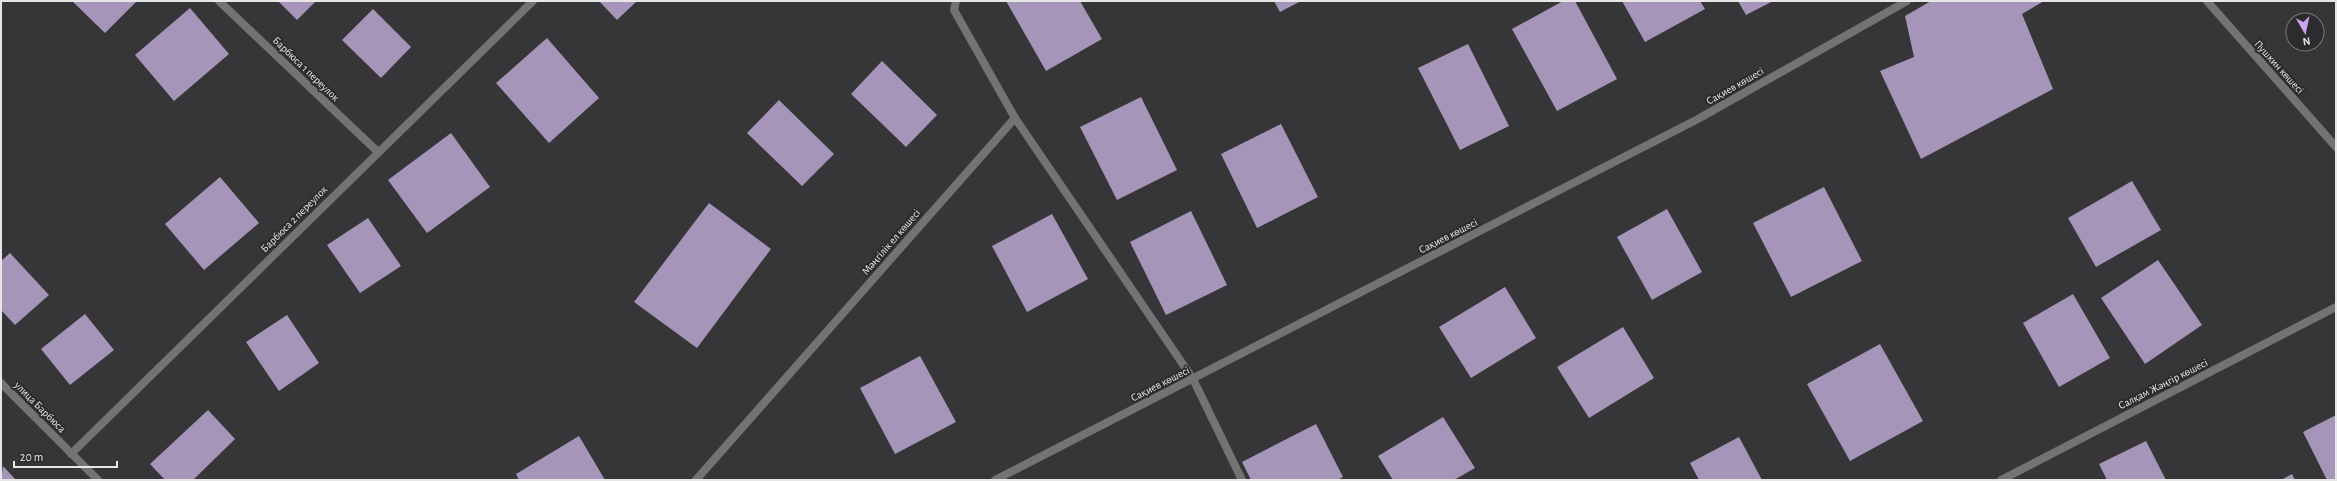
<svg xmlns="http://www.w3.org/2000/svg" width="2337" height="481" font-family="'Alegreya Sans',sans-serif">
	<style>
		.building { fill: #a595b8 }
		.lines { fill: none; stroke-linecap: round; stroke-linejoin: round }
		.street { stroke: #737374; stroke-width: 8 }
		.labels { text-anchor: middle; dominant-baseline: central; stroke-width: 4; stroke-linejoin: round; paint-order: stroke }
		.street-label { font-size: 11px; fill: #e8e7e8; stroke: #2c2b2e }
	</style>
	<rect width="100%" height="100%" fill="#363538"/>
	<!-- building -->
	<g class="building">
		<path d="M 72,1 L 137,1 L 105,33 Z"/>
		<path d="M 278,1 L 316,1 L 297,20 Z"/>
		<path d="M 599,1 L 637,1 L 617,20 Z"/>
		<path d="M 1006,1 L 1080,1 L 1102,39 L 1046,71 Z"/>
		<path d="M 1274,1 L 1301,1 L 1280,12 Z"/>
		<path d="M 1563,1 L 1575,1 L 1617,79 L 1557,111 L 1512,29 Z"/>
		<path d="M 1622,1 L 1700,1 L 1705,9 L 1645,42 Z"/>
		<path d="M 1738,1 L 1773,1 L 1746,15 Z"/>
		<path d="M 1931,1 L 2044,1 L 2022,14 L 2053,89 L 1921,159 L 1880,71 L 1914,57 L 1905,16 Z"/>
		<path d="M 190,8 L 229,54 L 174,101 L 135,55 Z"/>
		<path d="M 373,9 L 411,47 L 381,78 L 342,40 Z"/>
		<path d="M 547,38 L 599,98 L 549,143 L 496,83 Z"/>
		<path d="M 1468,44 L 1509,126 L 1460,150 L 1418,68 Z"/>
		<path d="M 882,61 L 937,115 L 906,147 L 851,94 Z"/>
		<path d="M 1141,97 L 1177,170 L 1117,200 L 1080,127 Z"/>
		<path d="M 779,100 L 834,154 L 802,186 L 747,133 Z"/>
		<path d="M 1281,124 L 1318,197 L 1257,228 L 1221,154 Z"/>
		<path d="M 451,133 L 490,187 L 427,233 L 388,180 Z"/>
		<path d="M 220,177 L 259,223 L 204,270 L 165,224 Z"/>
		<path d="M 2132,181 L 2161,230 L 2096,267 L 2068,218 Z"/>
		<path d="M 1824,187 L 1862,261 L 1791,297 L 1753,223 Z"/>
		<path d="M 709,203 L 771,249 L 697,348 L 634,302 Z"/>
		<path d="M 1667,209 L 1702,272 L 1652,300 L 1617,237 Z"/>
		<path d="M 1191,211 L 1227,285 L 1166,315 L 1130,242 Z"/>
		<path d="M 1052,214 L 1088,279 L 1027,312 L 992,246 Z"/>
		<path d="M 368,218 L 401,266 L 360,293 L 327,245 Z"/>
		<path d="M 10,253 L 49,295 L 15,325 L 1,310 L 1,261 Z"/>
		<path d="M 2158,260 L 2202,325 L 2145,364 L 2101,298 Z"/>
		<path d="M 1505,287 L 1536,338 L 1471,378 L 1439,327 Z"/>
		<path d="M 2073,294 L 2110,358 L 2059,387 L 2023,323 Z"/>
		<path d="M 85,314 L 114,350 L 70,385 L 41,349 Z"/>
		<path d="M 287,315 L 319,363 L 279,391 L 246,342 Z"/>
		<path d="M 1623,327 L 1654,378 L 1589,418 L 1557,367 Z"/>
		<path d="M 1880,344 L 1923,421 L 1850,461 L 1807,384 Z"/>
		<path d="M 920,356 L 956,422 L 895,454 L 860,388 Z"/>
		<path d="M 208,410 L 235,439 L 193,480 L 165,480 L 150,464 Z"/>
		<path d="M 2336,415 L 2336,480 L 2327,480 L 2303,432 Z"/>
		<path d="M 1443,417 L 1475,468 L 1454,480 L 1393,480 L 1378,456 Z"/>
		<path d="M 1316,424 L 1343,477 L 1337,480 L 1251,480 L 1242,462 Z"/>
		<path d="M 579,436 L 605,480 L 519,480 L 516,474 Z"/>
		<path d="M 1739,437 L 1762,480 L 1699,480 L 1690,463 Z"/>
		<path d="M 2146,441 L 2166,480 L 2107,480 L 2099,464 Z"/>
		<path d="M 3,466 L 16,480 L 1,480 Z"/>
		<path d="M 2292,474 L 2295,480 L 2281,480 Z"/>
	</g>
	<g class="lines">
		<!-- street -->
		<g class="street">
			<path d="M 219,1 L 378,152"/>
			<path d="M 2207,1 L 2336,147"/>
			<path d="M 1015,118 L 1193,379 L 1242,480"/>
			<path d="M 1,383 L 98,480"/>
			<path d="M 71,454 L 533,1"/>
			<path d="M 696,480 L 1015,118 L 954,10 L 956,1"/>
			<path d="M 995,480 L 1698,119 L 1907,1"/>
			<path d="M 2001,480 L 2336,307"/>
		</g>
	</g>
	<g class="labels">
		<!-- street labels -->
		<g class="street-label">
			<text transform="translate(2279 67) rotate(48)">Пушкин көшесі</text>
			<text transform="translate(306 69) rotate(44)">Барбюса 1 переулок</text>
			<text transform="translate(1735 86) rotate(-30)">Сақиев көшесі</text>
			<text transform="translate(294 219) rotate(-45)">Барбюса 2 переулок</text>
			<text transform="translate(1448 236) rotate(-27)">Сақиев көшесі</text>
			<text transform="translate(891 242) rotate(-49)">Мәңгілік ел көшесі</text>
			<text transform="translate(1160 384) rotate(-27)">Сақиев көшесі</text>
			<text transform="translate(2163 384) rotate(-27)">Салқам Жәңгір көшесі</text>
			<text transform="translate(40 407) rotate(45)">улица Барбюса</text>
		</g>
	</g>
	<!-- border -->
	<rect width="2337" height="481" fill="none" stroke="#e8e7e8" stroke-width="4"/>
	<!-- north arrow -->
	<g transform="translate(2305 32) rotate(171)"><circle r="19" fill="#2c2b2e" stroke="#777678"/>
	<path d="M0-3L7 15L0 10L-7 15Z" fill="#c8a5ee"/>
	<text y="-6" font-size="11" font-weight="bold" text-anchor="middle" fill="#e8e7e8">N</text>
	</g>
	<!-- scale -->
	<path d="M14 461v6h103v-6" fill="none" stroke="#e8e7e8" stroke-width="2"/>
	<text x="20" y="461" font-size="12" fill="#e8e7e8" stroke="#2c2b2e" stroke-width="3" paint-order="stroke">20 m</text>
</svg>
